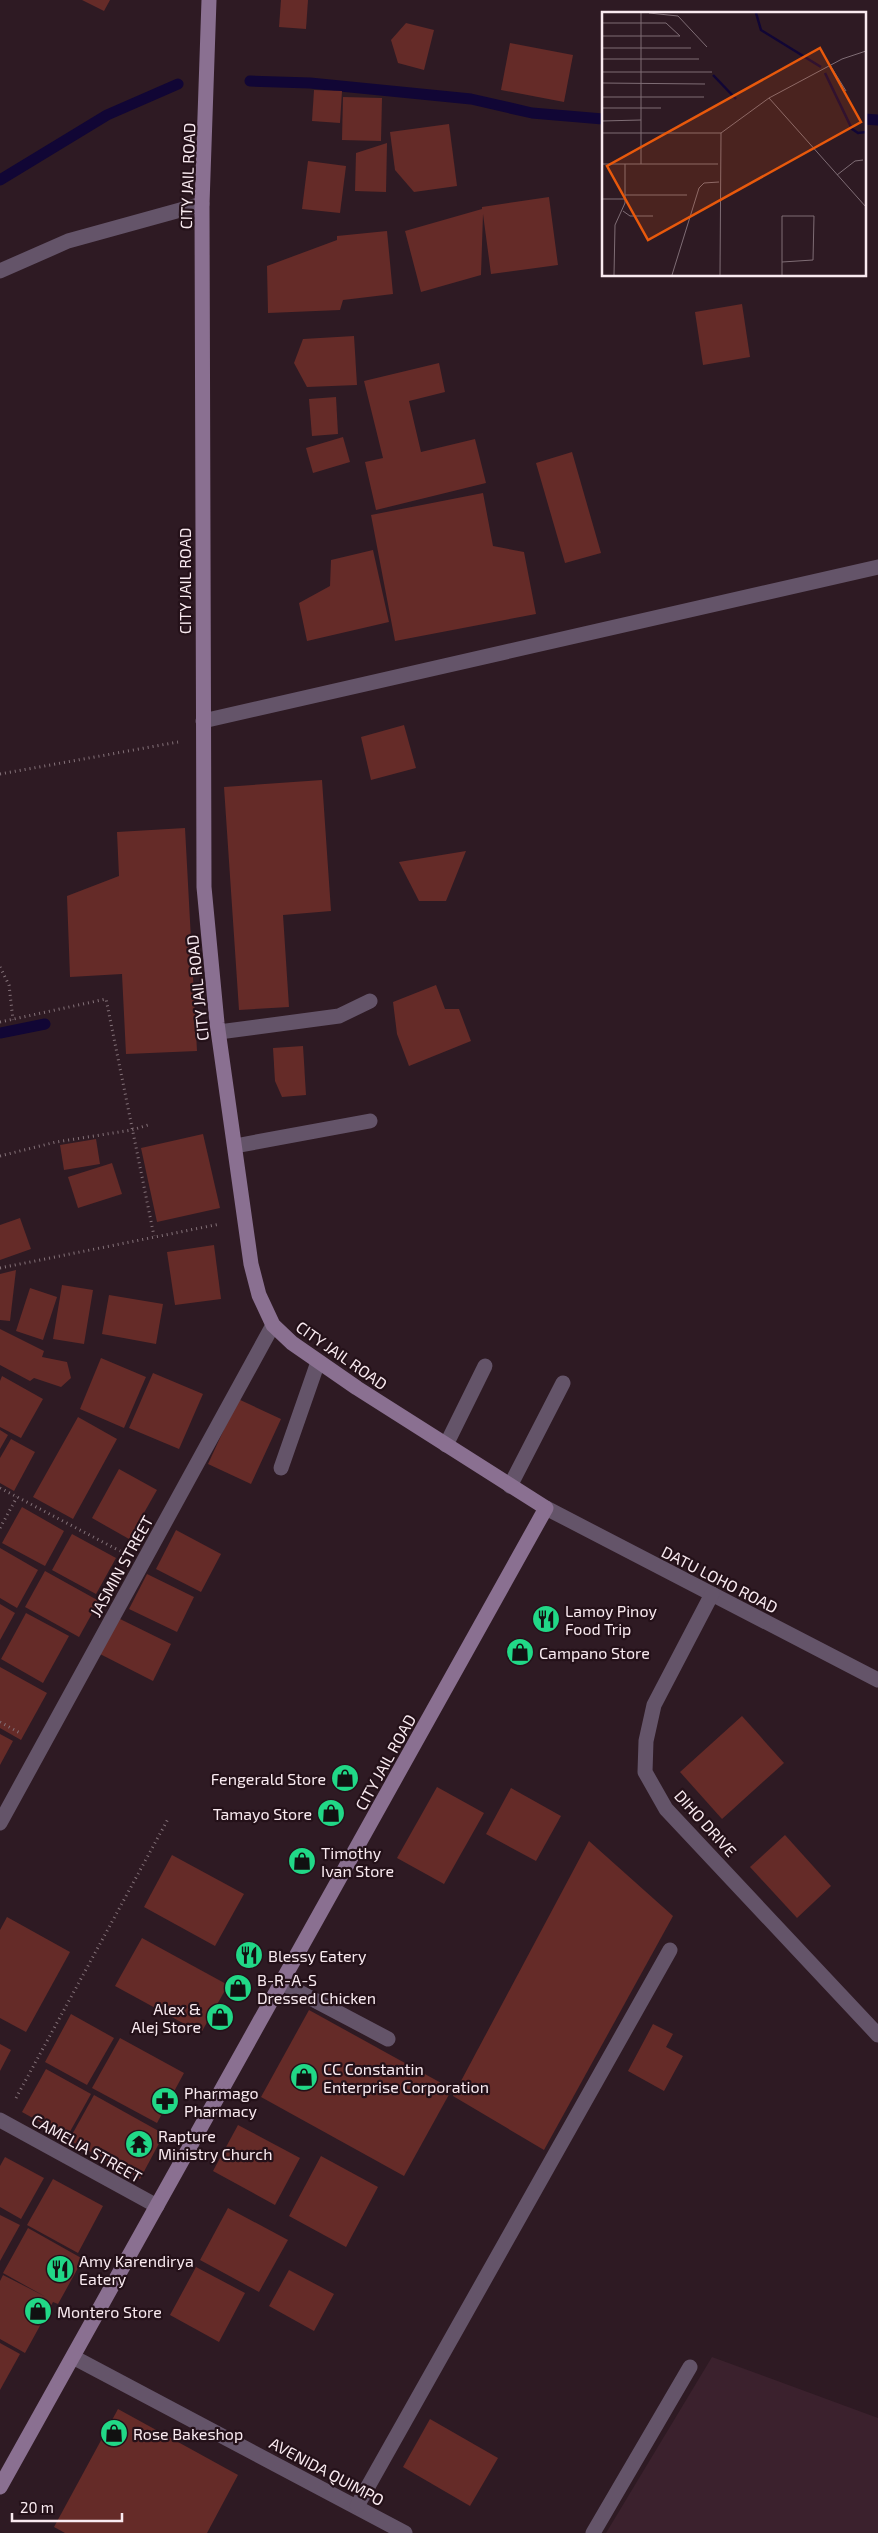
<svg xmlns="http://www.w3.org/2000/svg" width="878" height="2533" font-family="'Exo 2',sans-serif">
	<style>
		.built { fill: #3b212d }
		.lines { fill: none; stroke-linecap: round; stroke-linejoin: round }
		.stream { stroke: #110635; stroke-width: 11 }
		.building { fill: #652b28 }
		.path { stroke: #847279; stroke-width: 3; stroke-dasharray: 1 4; stroke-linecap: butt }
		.lane { stroke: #645469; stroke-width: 15 }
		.street { stroke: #645469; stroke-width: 15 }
		.secondary { stroke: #8a7091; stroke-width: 15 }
		.labels { text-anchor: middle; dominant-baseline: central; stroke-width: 4.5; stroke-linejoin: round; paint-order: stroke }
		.street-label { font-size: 16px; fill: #f9eaf0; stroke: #241119 }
		.poi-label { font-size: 16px; fill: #f9eaf0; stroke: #241119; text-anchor: start }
		.inset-river { fill: none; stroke: #110635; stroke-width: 2.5 }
		.inset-road { fill: none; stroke: #7f6d75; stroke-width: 1 }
		.view { fill: #e8590c; fill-opacity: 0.15; stroke: #e8590c; stroke-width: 2.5 }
		.inset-edge { fill: none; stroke: #f9eaf0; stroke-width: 2.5 }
	</style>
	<rect width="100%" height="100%" fill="#2e1a23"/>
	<!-- built -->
	<path class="built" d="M 712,2357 L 878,2418 L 878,2533 L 606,2533 Z"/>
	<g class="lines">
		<!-- stream -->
		<g class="stream">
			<path d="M 250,81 L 310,83 L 471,99 L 532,113 L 603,119"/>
			<path d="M 864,119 L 878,120"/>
			<path d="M 0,180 L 107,115 L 178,84"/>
			<path d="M 0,1033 L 45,1024"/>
		</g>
	</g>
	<!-- building -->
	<g class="building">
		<path d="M 82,0 L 110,0 L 104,11 Z"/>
		<path d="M 281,0 L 308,0 L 306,29 L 279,27 Z"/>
		<path d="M 406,23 L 434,30 L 424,70 L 398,63 L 391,40 Z"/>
		<path d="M 510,43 L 573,55 L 564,102 L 501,90 Z"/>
		<path d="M 314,90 L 342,91 L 340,123 L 312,121 Z"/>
		<path d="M 343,97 L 382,98 L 381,141 L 342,140 Z"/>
		<path d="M 449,124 L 457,186 L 414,192 L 395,170 L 390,132 Z"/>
		<path d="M 387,143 L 386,192 L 355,191 L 356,153 Z"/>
		<path d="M 308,161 L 346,166 L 340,213 L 302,209 Z"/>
		<path d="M 549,197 L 558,265 L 491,274 L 483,214 L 481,275 L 421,292 L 405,231 L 482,209 L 482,207 Z"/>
		<path d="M 387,231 L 393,294 L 343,300 L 340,310 L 268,313 L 267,266 L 337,240 L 337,236 Z"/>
		<path d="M 742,304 L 750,357 L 703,365 L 695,312 Z"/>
		<path d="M 354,336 L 357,385 L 307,387 L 294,363 L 303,339 Z"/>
		<path d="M 439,363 L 445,392 L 409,401 L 421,452 L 475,439 L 486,483 L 376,510 L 365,462 L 383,458 L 364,381 Z"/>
		<path d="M 336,397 L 338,434 L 312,436 L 309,399 Z"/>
		<path d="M 343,437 L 350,462 L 313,473 L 306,448 Z"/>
		<path d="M 572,452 L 601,553 L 565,563 L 536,463 Z"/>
		<path d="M 483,493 L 493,546 L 524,552 L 536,614 L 395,641 L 371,515 Z"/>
		<path d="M 373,550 L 389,622 L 307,641 L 299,603 L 330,586 L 331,560 Z"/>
		<path d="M 404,725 L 416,768 L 371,780 L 361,737 Z"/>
		<path d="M 322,780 L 331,911 L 283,915 L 289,1007 L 239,1010 L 224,787 Z"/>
		<path d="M 185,828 L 197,1051 L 126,1054 L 122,974 L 70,977 L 67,896 L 119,876 L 117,832 Z"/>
		<path d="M 466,851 L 446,901 L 419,901 L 399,862 Z"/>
		<path d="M 436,985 L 445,1009 L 459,1009 L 471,1041 L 409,1066 L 397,1034 L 393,1002 Z"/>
		<path d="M 303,1046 L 306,1095 L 282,1097 L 275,1081 L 273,1048 Z"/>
		<path d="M 203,1134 L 220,1208 L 157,1222 L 141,1148 Z"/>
		<path d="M 96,1139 L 100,1164 L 64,1170 L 60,1145 Z"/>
		<path d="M 112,1163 L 122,1194 L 78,1208 L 68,1177 Z"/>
		<path d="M 20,1218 L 31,1249 L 0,1260 L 0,1225 Z"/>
		<path d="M 214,1245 L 221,1299 L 175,1305 L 167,1252 Z"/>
		<path d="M 16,1270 L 10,1321 L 0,1320 L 0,1274 Z"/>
		<path d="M 62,1285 L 93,1290 L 84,1344 L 53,1339 Z"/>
		<path d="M 30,1288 L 57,1297 L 43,1340 L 16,1331 Z"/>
		<path d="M 109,1295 L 163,1304 L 156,1344 L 102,1334 Z"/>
		<path d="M 0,1329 L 44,1351 L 42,1357 L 67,1362 L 71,1378 L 61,1387 L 34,1378 L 30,1381 L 0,1365 Z"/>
		<path d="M 101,1358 L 146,1377 L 124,1428 L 80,1409 Z"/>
		<path d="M 153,1373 L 203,1394 L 179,1449 L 129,1428 Z"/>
		<path d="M 2,1376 L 43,1399 L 21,1438 L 0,1427 L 0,1381 Z"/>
		<path d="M 238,1399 L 281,1419 L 251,1484 L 208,1464 Z"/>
		<path d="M 78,1417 L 117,1439 L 73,1519 L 33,1497 Z"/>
		<path d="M 0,1430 L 8,1435 L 0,1449 Z"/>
		<path d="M 11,1439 L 35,1452 L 14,1491 L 0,1483 L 0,1458 Z"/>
		<path d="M 119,1469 L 157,1490 L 129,1539 L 92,1518 Z"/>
		<path d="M 22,1507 L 64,1531 L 45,1566 L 2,1543 Z"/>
		<path d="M 176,1530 L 221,1554 L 201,1592 L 156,1569 Z"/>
		<path d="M 72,1534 L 116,1558 L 96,1594 L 52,1570 Z"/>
		<path d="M 0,1548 L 38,1570 L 17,1608 L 0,1598 Z"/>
		<path d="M 45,1571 L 99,1601 L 79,1637 L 25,1607 Z"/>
		<path d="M 147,1574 L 194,1597 L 177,1632 L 129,1609 Z"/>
		<path d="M 0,1604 L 15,1613 L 0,1640 Z"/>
		<path d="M 26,1613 L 69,1636 L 43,1683 L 1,1659 Z"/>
		<path d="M 118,1618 L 171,1644 L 153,1681 L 100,1654 Z"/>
		<path d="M 0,1667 L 47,1693 L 21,1740 L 0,1728 Z"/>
		<path d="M 742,1716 L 784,1763 L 722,1819 L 680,1772 Z"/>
		<path d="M 0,1734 L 13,1741 L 0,1765 Z"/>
		<path d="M 437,1787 L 484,1813 L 444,1884 L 397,1858 Z"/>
		<path d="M 511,1788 L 561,1816 L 536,1861 L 486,1834 Z"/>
		<path d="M 785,1835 L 831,1886 L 797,1918 L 750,1867 Z"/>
		<path d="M 589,1841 L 673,1916 L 544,2150 L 453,2096 Z"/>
		<path d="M 172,1855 L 244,1894 L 215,1946 L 144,1907 Z"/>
		<path d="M 7,1917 L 70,1952 L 26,2032 L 0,2018 L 0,1930 Z"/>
		<path d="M 142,1938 L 228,1985 L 201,2033 L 115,1986 Z"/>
		<path d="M 309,2010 L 452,2089 L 404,2176 L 261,2097 Z"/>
		<path d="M 71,2014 L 114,2038 L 87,2085 L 45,2062 Z"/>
		<path d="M 653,2024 L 673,2034 L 666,2047 L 683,2056 L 664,2091 L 628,2071 Z"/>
		<path d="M 120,2038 L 184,2073 L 157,2123 L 92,2088 Z"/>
		<path d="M 0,2044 L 11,2050 L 0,2071 Z"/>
		<path d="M 46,2069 L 91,2094 L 67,2137 L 22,2112 Z"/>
		<path d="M 94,2095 L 164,2134 L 140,2179 L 69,2140 Z"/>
		<path d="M 238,2125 L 300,2158 L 275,2205 L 213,2171 Z"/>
		<path d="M 321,2156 L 378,2187 L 346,2247 L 289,2216 Z"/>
		<path d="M 5,2157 L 44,2178 L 21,2219 L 0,2207 L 0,2166 Z"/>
		<path d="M 53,2179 L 103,2206 L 78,2253 L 27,2225 Z"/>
		<path d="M 228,2208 L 288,2240 L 259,2292 L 200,2260 Z"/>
		<path d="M 0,2215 L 20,2225 L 0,2261 Z"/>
		<path d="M 28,2228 L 83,2259 L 58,2304 L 53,2302 L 25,2353 L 0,2339 L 0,2281 L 3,2275 L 46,2297 L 3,2273 Z"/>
		<path d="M 196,2267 L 245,2293 L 219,2342 L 170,2315 Z"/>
		<path d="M 289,2270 L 334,2294 L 314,2331 L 269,2306 Z"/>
		<path d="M 0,2343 L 20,2354 L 0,2390 Z"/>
		<path d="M 118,2409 L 238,2475 L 207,2533 L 65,2533 L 54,2527 Z"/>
		<path d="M 430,2419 L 498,2458 L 470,2506 L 403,2467 Z"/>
	</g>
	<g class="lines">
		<!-- path -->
		<g class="path">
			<path d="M 0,774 L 178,742"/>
			<path d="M 0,967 L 9,985 L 13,1020"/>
			<path d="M 0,1022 L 106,999 L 154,1236"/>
			<path d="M 0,1156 L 56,1142 L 132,1130 L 148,1125"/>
			<path d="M 0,1268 L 220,1224"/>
			<path d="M 0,1488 L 120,1551"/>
			<path d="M 0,1528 L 17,1497"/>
			<path d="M 0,1722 L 20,1733"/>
			<path d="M 16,2098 L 168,1819"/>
		</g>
		<!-- lane -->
		<g class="lane">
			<path d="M 0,271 L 68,241 L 202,204"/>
			<path d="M 219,1032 L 339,1016 L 370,1001"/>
			<path d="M 235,1146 L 370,1121"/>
			<path d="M 446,1445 L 485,1366"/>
			<path d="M 281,1468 L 318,1362"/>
			<path d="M 510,1486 L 563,1383"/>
			<path d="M 282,1983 L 388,2039"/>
		</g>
		<!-- street -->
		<g class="street">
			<path d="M 203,721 L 878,567"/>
			<path d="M 546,1508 L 878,1680"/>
			<path d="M 712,1594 L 654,1705 L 646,1741 L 645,1772 L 666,1809 L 878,2035"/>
			<path d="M 0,1823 L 273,1325"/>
			<path d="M 0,2120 L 157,2206"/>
			<path d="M 73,2357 L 405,2533"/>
			<path d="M 357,2506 L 670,1950"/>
			<path d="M 593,2533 L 690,2367"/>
		</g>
		<!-- secondary -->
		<path class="secondary" d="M 0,2487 L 546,1508 L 357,1388 L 292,1343 L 273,1325 L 259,1295 L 251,1264 L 217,1023 L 204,887 L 202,204 L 209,0"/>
	</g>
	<!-- icons -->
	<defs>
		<g id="restaurant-disc" transform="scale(1.4375)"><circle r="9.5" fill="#21d887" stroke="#241119"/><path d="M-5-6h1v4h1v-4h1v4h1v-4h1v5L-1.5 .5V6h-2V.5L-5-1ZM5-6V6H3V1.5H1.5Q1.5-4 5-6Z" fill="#111"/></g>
		<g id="shop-disc" transform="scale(1.4375)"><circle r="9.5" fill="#21d887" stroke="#241119"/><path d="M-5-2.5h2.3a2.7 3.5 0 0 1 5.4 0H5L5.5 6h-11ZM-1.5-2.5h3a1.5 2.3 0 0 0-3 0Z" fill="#111"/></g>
		<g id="pharmacy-disc" transform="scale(1.4375)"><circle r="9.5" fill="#21d887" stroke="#241119"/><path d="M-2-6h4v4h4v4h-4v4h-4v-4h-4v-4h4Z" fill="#111"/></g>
		<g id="temple-disc" transform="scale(1.4375)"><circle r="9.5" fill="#21d887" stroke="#241119"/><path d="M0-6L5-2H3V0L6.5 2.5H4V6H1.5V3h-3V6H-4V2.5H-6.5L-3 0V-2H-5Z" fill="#111"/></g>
	</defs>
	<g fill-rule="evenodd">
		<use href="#restaurant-disc" x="546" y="1619"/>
		<use href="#shop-disc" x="520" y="1652"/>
		<use href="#shop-disc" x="345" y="1778"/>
		<use href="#shop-disc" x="331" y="1813"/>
		<use href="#shop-disc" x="302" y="1861"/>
		<use href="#restaurant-disc" x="249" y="1955"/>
		<use href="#shop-disc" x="238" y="1988"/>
		<use href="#shop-disc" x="220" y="2017"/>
		<use href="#shop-disc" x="304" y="2077"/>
		<use href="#pharmacy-disc" x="165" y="2101"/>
		<use href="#temple-disc" x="139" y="2144"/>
		<use href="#restaurant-disc" x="60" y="2269"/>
		<use href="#shop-disc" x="38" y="2311"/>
		<use href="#shop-disc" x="114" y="2433"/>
	</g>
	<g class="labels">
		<!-- street labels -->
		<g class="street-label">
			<text transform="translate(187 176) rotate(-88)">CITY JAIL ROAD</text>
			<text transform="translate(184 581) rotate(-90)">CITY JAIL ROAD</text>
			<text transform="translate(197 988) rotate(-96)">CITY JAIL ROAD</text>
			<text transform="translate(342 1355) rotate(35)">CITY JAIL ROAD</text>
			<text transform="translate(121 1566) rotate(-61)">JASMIN STREET</text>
			<text transform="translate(720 1579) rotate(27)">DATU LOHO ROAD</text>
			<text transform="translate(385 1762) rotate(-61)">CITY JAIL ROAD</text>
			<text transform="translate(706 1823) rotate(48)">DIHO DRIVE</text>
			<text transform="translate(87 2148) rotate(29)">CAMELIA STREET</text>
			<text transform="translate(327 2471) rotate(28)">AVENIDA QUIMPO</text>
		</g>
		<!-- poi labels -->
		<g class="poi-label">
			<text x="565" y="1610">Lamoy Pinoy<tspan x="565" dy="18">Food Trip</tspan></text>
			<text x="539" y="1652">Campano Store</text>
			<text x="326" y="1778" text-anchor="end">Fengerald Store</text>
			<text x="312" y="1813" text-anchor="end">Tamayo Store</text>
			<text x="321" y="1852">Timothy<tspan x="321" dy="18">Ivan Store</tspan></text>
			<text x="268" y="1955">Blessy Eatery</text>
			<text x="257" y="1979">B-R-A-S<tspan x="257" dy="18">Dressed Chicken</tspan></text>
			<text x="201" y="2008" text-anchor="end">Alex &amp;<tspan x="201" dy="18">Alej Store</tspan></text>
			<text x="323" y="2068">CC Constantin<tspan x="323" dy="18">Enterprise Corporation</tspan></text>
			<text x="184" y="2092">Pharmago<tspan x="184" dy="18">Pharmacy</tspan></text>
			<text x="158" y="2135">Rapture<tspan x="158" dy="18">Ministry Church</tspan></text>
			<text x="79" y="2260">Amy Karendirya<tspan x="79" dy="18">Eatery</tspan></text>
			<text x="57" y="2311">Montero Store</text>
			<text x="133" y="2433">Rose Bakeshop</text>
		</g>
	</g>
	<!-- overview -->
	<g transform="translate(602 12)">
		<rect width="264" height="264" fill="#2e1a23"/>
		<path class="inset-river" d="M 154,1 L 159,18 L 219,55M 223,61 L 250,117 L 256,121 L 264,120M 111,63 L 134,87"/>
		<path class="inset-road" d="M 39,1 L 39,152M 47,1 L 76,4 L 105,35M 0,11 L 64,11 L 78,24M 0,24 L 78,24M 0,36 L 89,36M 0,47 L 97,47M 228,53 L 244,79M 0,60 L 110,60M 0,71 L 103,72M 0,85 L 102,85M 167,86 L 264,195M 0,96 L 59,96M 0,109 L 39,108M 0,121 L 119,121M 0,152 L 116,152M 235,163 L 253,149 L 261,148M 23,183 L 85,183M 0,187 L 24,187M 21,199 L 28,204 L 51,204M 12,263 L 13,213 L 23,191 L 23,152M 70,263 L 97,176 L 102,171 L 117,170M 118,263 L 119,121 L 167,86 L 240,47 L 264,39M 180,263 L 180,204 L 212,204 L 211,248 L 180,250"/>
		<path class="view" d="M 218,36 L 259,110 L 46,228 L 5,154 Z"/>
		<rect width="264" height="264" class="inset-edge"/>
	</g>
	<!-- scale -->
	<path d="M12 2513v8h110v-8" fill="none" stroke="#f9eaf0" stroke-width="2.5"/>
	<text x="20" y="2513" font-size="15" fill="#f9eaf0" stroke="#241119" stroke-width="4" paint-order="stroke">20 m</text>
</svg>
